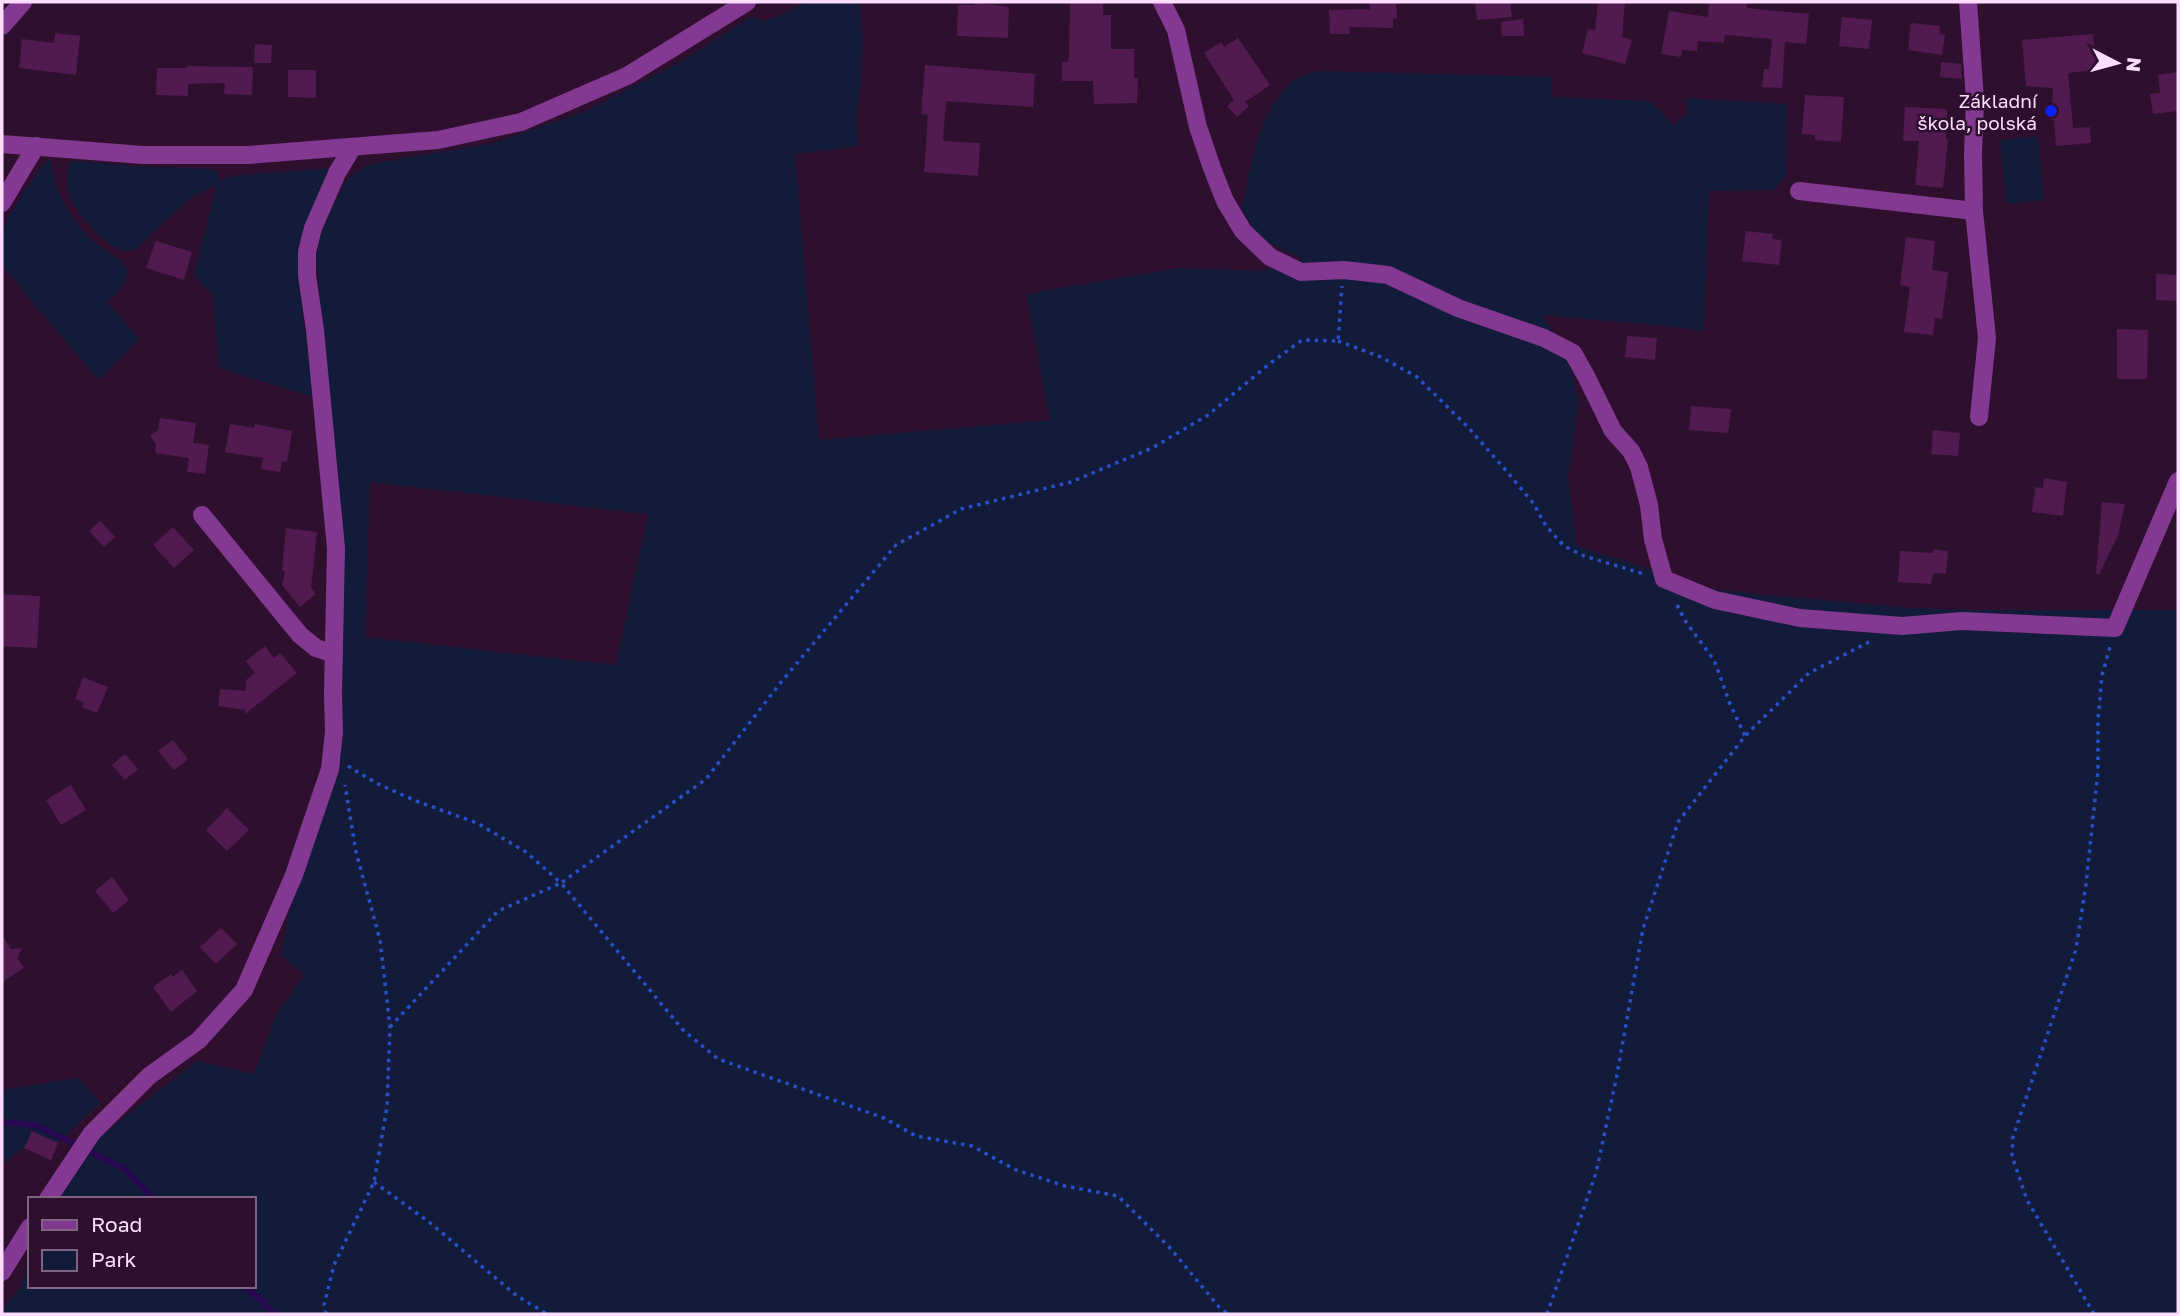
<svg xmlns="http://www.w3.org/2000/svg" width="2180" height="1316" font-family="'Golos Text',sans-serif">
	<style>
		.green { fill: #121b39; fill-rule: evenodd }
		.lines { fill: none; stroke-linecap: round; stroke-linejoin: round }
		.stream { stroke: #270750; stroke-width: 6 }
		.building { fill: #511a50 }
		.path { stroke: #2750c9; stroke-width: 3.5; stroke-dasharray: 3.5 5; stroke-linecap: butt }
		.minor { stroke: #833891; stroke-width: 18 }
		.poi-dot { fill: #0920ff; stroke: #2e102e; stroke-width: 2.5 }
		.labels { text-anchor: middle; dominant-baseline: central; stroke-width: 5; stroke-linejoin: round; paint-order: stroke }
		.poi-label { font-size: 19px; fill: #fcddff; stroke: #2e102e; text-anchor: end }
	</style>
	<rect width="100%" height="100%" fill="#2e102e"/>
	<!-- green -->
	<g class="green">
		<path d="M 805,2 L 860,2 L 862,39 L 861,83 L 857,115 L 858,146 L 795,154 L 819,440 L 1050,420 L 1026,294 L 1179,268 L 1264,271 L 1302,259 L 1260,238 L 1242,210 C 1251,167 1257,112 1293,81 C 1299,76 1310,74 1318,71 L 1552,77 L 1552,97 L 1651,101 L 1673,125 L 1687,114 L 1687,98 L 1787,104 L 1786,176 L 1775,190 L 1709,191 L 1704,331 L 1676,327 L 1542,315 L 1567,354 L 1579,401 L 1568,478 L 1577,546 L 1717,590 L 1909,608 L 1971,610 L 2178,610 L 2178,1314 L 2,1314 L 2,1310 L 21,1287 L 30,1257 L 30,1286 L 254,1286 L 254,1199 L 57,1199 L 92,1143 L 196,1061 L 254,1074 L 276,1015 L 305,974 L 281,956 L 291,903 L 333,780 L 342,691 L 343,569 L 337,479 L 316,258 L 322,227 L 348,178 L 370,164 L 493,143 L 586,111 L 682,61 L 752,16 L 762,21 L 782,15 ZM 370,482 L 648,514 L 616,665 L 365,637 Z"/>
		<path d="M 2038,136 L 2044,200 L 2006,204 L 2000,140 Z"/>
		<path d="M 47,160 L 51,161 C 54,191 70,218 91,239 C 103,250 120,257 129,271 L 122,287 L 107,302 L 138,337 L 138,341 L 100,379 L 97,378 L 2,266 L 2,229 L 23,193 Z"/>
		<path d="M 74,161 L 133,166 L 215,169 L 220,178 L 218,182 L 232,176 L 329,168 L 298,247 L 298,274 L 313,397 L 219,368 L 213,296 L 194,275 L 217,184 L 188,200 L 137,248 C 133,250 131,251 127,251 C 107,251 71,208 68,190 C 66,181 68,171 70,162 Z"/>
		<path d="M 79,1078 L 100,1103 L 58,1143 L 32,1132 L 24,1148 L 2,1165 L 2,1090 Z"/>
	</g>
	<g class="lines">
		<!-- stream -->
		<g class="stream">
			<path d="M 2,1122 L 36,1125 L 123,1168 L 154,1199"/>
			<path d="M 245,1286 L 274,1314"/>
		</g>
	</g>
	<!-- building -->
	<g class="building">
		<path d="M 975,2 L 1009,7 L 1008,38 L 957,36 L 958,5 L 975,5 Z"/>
		<path d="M 1370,2 L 1396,2 L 1397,18 L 1393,19 L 1393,28 L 1349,27 L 1350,34 L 1330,34 L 1329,10 L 1370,9 Z"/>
		<path d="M 1475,2 L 1510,2 L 1512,17 L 1477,20 Z"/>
		<path d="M 1598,2 L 1625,2 L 1622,37 L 1632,40 L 1625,64 L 1582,53 L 1588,29 L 1595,30 Z"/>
		<path d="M 1709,2 L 1747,2 L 1747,8 L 1809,14 L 1806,44 L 1785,42 L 1782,88 L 1762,87 L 1764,69 L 1769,69 L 1772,39 L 1725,35 L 1724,43 L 1698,41 L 1697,51 L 1682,50 L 1681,57 L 1661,54 L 1669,11 L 1708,17 Z"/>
		<path d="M 1070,3 L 1103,3 L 1103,15 L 1111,15 L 1111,49 L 1134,49 L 1134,78 L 1138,78 L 1137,103 L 1094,104 L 1093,81 L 1062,81 L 1062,62 L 1068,62 L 1069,57 Z"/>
		<path d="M 1842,17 L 1872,20 L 1869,49 L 1839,46 Z"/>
		<path d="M 1523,19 L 1524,36 L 1502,36 L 1501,22 Z"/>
		<path d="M 1911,23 L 1940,26 L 1939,34 L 1945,35 L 1942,55 L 1908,50 Z"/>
		<path d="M 55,33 L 80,36 L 76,75 L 19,68 L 22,39 L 54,43 Z"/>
		<path d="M 2093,34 L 2096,70 L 2068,73 L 2073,128 L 2090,127 L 2091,143 L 2056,146 L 2054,120 L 2051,120 L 2053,88 L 2026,86 L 2022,40 Z"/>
		<path d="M 1238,38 L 1270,85 L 1245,102 L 1249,106 L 1237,117 L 1227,106 L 1234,100 L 1204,53 L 1221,42 L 1224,47 Z"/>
		<path d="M 255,44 L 272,45 L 271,63 L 254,63 Z"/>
		<path d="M 1941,62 L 1961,64 L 1962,79 L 1940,77 Z"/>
		<path d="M 925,65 L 1035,74 L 1033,107 L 946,101 L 943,141 L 980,143 L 978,176 L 924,172 L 928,115 L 921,114 Z"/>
		<path d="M 187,66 L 253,67 L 252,95 L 224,94 L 225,83 L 188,84 L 188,96 L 156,95 L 157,68 L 187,68 Z"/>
		<path d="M 288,70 L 316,70 L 316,98 L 288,97 Z"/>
		<path d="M 2178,72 L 2178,111 L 2153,114 L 2150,94 L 2160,93 L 2158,75 Z"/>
		<path d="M 1805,95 L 1844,97 L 1841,142 L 1815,140 L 1815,135 L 1802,134 Z"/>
		<path d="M 1905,107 L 1947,109 L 1946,139 L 1948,139 L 1943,188 L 1915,185 L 1919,141 L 1903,141 Z"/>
		<path d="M 1746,231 L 1773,234 L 1772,239 L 1782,240 L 1779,265 L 1742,261 Z"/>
		<path d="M 1906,237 L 1935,241 L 1932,270 L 1948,272 L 1942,319 L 1935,318 L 1933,335 L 1904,332 L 1910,287 L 1900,285 Z"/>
		<path d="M 156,241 L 192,252 L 184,280 L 146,268 Z"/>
		<path d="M 2156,274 L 2178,275 L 2178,301 L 2156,300 Z"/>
		<path d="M 2117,329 L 2148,330 L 2147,379 L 2117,379 Z"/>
		<path d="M 1627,336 L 1657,338 L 1655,360 L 1625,357 Z"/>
		<path d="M 1691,406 L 1731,409 L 1728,433 L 1689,430 Z"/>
		<path d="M 160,418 L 196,423 L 193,443 L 209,445 L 205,474 L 187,472 L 189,458 L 155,453 L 156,444 L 150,436 L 158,430 Z"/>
		<path d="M 230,424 L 254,428 L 255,424 L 292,431 L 287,462 L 282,461 L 280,472 L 261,469 L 263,458 L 225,452 Z"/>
		<path d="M 1933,430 L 1960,433 L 1958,456 L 1931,454 Z"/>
		<path d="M 2044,478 L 2067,482 L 2063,516 L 2032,512 L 2035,487 L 2043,488 Z"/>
		<path d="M 2102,502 L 2125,504 L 2118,535 L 2099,575 L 2096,574 Z"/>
		<path d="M 100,521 L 115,537 L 104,547 L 89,531 Z"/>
		<path d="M 173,527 L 194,550 L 174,568 L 153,545 Z"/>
		<path d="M 286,528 L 317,532 L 311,588 L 316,594 L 300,607 L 282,585 L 285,573 L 282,569 Z"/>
		<path d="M 1933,549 L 1948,551 L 1946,574 L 1933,573 L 1931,584 L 1898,582 L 1900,551 L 1933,553 Z"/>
		<path d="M 2,594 L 40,596 L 37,648 L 2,646 Z"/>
		<path d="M 265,646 L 274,658 L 280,653 L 297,673 L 245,714 L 245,707 L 244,710 L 218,706 L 220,689 L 246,691 L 246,680 L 255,673 L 246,661 Z"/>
		<path d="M 83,677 L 108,687 L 97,713 L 82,707 L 84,703 L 75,699 Z"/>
		<path d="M 173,740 L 188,759 L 174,770 L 158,751 Z"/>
		<path d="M 125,754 L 138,769 L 125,780 L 112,765 Z"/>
		<path d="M 71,785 L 86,810 L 61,825 L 46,800 Z"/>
		<path d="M 227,808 L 249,830 L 227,851 L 206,830 Z"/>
		<path d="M 112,877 L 129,900 L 113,913 L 95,891 Z"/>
		<path d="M 221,928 L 237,944 L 216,964 L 200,947 Z"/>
		<path d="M 2,935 L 11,949 L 22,948 L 17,958 L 24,968 L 4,981 L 2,984 Z"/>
		<path d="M 182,970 L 197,991 L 171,1012 L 153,987 L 171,974 L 173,977 Z"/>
		<path d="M 32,1131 L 58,1143 L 51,1160 L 24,1148 Z"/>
	</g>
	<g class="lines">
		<!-- path -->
		<g class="path">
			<path d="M 1338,341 L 1381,357 L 1417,377 L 1467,426 L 1509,474 L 1533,503 L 1546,526 L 1564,546 L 1584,556 L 1644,574"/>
			<path d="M 1677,605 L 1686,622 L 1714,660 L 1730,704 L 1745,736"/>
			<path d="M 348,766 L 376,783 L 416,801 L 477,823 L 526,852 L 561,883 L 706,779 L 782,681 L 896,545 L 961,509 L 1071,482 L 1152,448 L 1208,415 L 1268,365 L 1302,340 L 1338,341 L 1342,286"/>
			<path d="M 390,1027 L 498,911 L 561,883 L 683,1030 L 718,1059 L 884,1118 L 916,1136 L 972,1146 L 1016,1170 L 1065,1186 L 1118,1196 L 1171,1249 L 1219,1307 L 1228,1314"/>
			<path d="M 374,1182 L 429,1222 L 517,1296 L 547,1314"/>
			<path d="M 326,1314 L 324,1305 L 334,1265 L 374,1182 L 387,1107 L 390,1027 L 380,940 L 356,852 L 345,785"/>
			<path d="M 1547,1314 L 1596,1173 L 1616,1080 L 1643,929 L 1678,822 L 1745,736 L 1809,673 L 1869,642"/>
			<path d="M 2094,1314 L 2027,1200 L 2012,1156 L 2013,1137 L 2076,949 L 2086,884 L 2098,771 L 2098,720 L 2102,675 L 2110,647"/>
		</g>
		<!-- minor -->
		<g class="minor">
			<path d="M 1162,2 L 1176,30 L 1198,127 L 1212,168 L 1225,201 L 1243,231 L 1270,257 L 1301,272 L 1344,270 L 1388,275 L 1458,308 L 1544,338 L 1573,353 L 1586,376 L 1613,431 L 1631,451 L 1639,467 L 1649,505 L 1653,539 L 1664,579 L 1715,600 L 1800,618 L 1902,626 L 1962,621 L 2115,628 L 2178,481"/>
			<path d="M 1968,2 L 1975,100 L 1973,153 L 1974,211 L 1987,338 L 1979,417"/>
			<path d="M 2,26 L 23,2"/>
			<path d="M 2,144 L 143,155 L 248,155 L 438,140 L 521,122 L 627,76 L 747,2"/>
			<path d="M 1799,191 L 1974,211"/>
			<path d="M 2,203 L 36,146"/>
			<path d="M 202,515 L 300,635 L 316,648 L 334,654"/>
			<path d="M 48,1199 L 92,1133 L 149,1076 L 199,1040 L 244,990 L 294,875 L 330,769 L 334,732 L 333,694 L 336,548 L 315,330 L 307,275 L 307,252 L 313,228 L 337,173 L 352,148"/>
			<path d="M 2,1272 L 30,1227"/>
		</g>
	</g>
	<!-- markers -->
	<circle class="poi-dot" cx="2051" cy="111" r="7"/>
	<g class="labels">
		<!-- poi labels -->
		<g class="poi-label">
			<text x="2037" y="100">Základní<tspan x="2037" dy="22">škola, polská</tspan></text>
		</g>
	</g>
	<!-- border -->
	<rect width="2180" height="1316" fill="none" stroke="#fcddff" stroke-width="7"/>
	<!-- legend -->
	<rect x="28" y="1197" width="228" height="91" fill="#2e102e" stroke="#806282" stroke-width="2"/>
	<rect x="42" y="1220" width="35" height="10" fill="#833891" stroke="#806282" stroke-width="2"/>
	<text x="91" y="1232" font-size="21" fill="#fcddff">Road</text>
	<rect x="42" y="1250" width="35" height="21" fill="#121b39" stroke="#806282" stroke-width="2"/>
	<text x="91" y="1267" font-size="21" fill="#fcddff">Park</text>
	<!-- north arrow -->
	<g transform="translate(2117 63) rotate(96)" stroke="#2e102e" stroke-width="5" paint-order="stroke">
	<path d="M0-5L12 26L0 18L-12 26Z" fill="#fcddff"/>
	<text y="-10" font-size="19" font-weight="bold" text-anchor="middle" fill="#fcddff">N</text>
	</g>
</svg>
